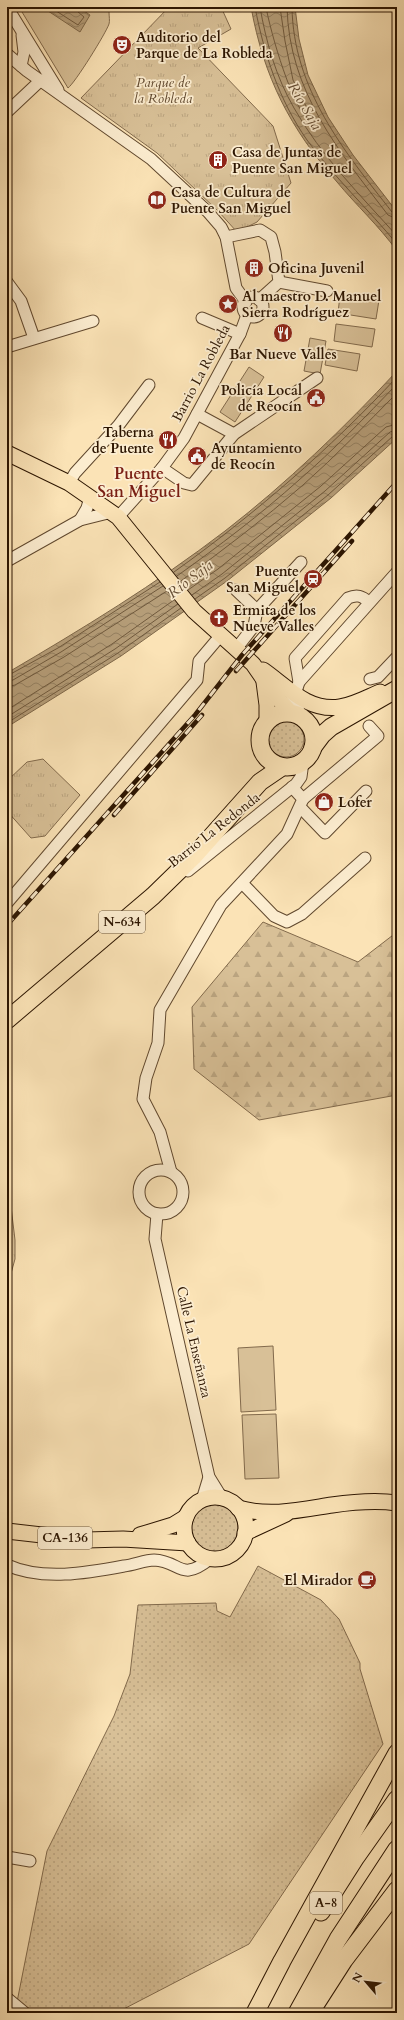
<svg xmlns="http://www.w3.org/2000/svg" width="404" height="2020" font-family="Cardo,serif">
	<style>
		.grass { fill: url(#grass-dots); stroke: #826a4c }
		.forest { fill: url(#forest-firs); stroke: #826a4c }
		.park { fill: url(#park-tufts); stroke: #826a4c }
		.garden { fill: #d8c097; stroke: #826a4c }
		.water { fill: url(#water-waves); stroke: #7e6748 }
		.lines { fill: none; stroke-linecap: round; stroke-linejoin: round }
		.shore { stroke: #70593c; stroke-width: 1 }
		.minor-casing { stroke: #60482e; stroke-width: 13 }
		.major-casing { stroke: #2c1501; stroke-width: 17 }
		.highway-casing { stroke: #2c1501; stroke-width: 19 }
		.minor { stroke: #fcedd0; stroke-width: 11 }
		.major { stroke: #fbe3b6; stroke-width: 15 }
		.highway { stroke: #fbe3b6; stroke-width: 17 }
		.rail-casing { stroke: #2c1501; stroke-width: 4.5 }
		.rail { stroke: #fcedd0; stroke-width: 3; stroke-dasharray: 9; stroke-linecap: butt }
		.labels { text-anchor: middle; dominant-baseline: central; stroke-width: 3.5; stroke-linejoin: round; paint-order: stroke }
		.shield { fill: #fcedd0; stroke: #6a563f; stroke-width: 1 }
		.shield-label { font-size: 13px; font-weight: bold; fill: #2c1501 }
		.poi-label { font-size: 14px; font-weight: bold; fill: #2c1501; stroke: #fcedd0; text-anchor: start }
		.park-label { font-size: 14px; font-style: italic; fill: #60482e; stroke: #fcedd0 }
		.street-label { font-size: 14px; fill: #2c1501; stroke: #fcedd0 }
		.water-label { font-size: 15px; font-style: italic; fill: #634b31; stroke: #fcedd0 }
		.quarter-label { font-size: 16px; font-weight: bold; fill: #7a1f14; stroke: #fcedd0 }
	</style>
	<defs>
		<pattern id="grass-dots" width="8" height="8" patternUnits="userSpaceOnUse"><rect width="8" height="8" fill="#d8c097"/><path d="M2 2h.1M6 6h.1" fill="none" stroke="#baa480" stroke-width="1.8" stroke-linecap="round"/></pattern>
		<pattern id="forest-firs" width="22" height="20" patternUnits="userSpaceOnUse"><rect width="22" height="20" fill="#d8c097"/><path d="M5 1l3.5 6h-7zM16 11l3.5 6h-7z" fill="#baa480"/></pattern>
		<pattern id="park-tufts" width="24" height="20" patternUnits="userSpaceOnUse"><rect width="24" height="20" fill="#d8c097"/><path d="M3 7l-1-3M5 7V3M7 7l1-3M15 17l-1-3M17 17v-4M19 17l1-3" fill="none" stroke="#baa480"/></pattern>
		<pattern id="water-waves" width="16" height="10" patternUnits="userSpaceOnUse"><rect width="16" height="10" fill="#b59d78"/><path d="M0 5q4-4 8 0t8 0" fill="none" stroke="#937f60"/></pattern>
	</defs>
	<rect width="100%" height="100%" fill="#fbe3b6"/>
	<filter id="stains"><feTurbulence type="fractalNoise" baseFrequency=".005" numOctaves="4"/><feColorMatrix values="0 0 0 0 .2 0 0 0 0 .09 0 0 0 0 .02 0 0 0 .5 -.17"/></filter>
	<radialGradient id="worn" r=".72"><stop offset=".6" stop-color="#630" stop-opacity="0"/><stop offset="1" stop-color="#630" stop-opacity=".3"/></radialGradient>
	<!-- grass -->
	<g class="grass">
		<circle cx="286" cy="739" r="18"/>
		<circle cx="214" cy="1528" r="24"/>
		<path d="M 258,1566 L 321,1600 L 339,1619 L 360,1663 L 360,1669 L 383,1744 L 249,1944 L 116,2013 L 26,2013 L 16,2007 L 47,1851 L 114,1716 L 130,1674 L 138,1605 L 216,1603 L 217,1611 L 230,1617 Z"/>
	</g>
	<!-- forest -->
	<path class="forest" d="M 263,922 L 358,962 L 397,932 L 397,1095 L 259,1120 L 194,1069 L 192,1007 Z"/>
	<!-- park -->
	<g class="park">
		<path d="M 169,7 L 221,7 L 231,29 L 198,48 L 273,126 L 291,183 L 257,222 L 237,232 L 218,211 L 157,153 L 81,98 Z"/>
		<path d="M 43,759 L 80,795 L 45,836 L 31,838 L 7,811 L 7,781 L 27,762 Z"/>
		<path d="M 7,1189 L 9,1190 L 15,1240 L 15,1259 L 7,1288 Z"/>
	</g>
	<!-- garden -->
	<g class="garden">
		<path d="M 19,7 L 114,7 L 109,12 C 109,16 110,21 109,24 C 106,33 75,83 68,88 Z"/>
		<path d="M 340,295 L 379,300 L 376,319 L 338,313 Z"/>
		<path d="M 336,324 L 375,329 L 372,347 L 334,341 Z"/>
		<path d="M 310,338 L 326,341 L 320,374 L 304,371 Z"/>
		<path d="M 328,349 L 360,354 L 357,371 L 325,365 Z"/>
		<path d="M 249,367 L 264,377 L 235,422 L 220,412 Z"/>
		<path d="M 273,1346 L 276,1410 L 241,1412 L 238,1348 Z"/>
		<path d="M 276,1414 L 279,1478 L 245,1479 L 242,1415 Z"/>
	</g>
	<!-- water -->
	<g class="water">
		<path d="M 47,7 L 78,7 L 90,15 L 80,32 L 45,9 Z"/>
		<path d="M 251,7 L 295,7 L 299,39 L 308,75 L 328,117 L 353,155 L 397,212 L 397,251 C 379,226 356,205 337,182 C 290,128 264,78 251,7 Z"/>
		<path d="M 397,371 L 397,438 L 331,498 L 227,581 L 121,656 L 7,727 L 7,673 C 82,629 156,584 225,531 C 287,483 344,428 397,371 Z"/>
	</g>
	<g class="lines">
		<!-- shore -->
		<g class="shore">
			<path d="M 50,7 L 78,25 L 84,17 L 77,11 L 76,7"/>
			<path d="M 255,7 C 264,54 279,100 307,140 C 334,177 368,209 397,244"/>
			<path d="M 260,7 C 266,42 276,77 294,108 C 321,156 361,196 397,236"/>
			<path d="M 266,7 C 270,30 293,113 312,123 L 313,120 L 293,80 L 285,41 L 280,7"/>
			<path d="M 287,7 C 289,92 339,151 388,215 L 397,219"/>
			<path d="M 292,7 C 293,89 344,151 392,212 L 397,214"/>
			<path d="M 174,572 C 255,514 329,450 397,377"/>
			<path d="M 177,576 C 219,546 260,515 299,480 C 334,450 365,417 397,384"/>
			<path d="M 181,581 C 223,550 264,519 303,485 C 336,456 366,424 397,393"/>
			<path d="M 188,590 L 218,569 L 321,486 L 386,427 L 397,424"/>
			<path d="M 192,595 L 222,574 L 325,491 L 390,432 L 397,430"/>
			<path d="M 195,599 L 225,578 L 328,495 L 393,436 L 397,435"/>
			<path d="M 7,676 L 58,648 L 160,582"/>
			<path d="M 7,681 L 13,680 L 61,652 L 163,586"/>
			<path d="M 7,687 L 15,685 L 64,657 L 167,591"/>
			<path d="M 7,710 L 112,644 L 174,600"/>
			<path d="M 7,717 L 115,649 L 178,604"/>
			<path d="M 7,723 L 118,653 L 181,608"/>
		</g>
		<!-- minor casing -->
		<g class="minor-casing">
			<g id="minor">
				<path d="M 7,7 L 58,90"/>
				<path d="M 7,54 L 27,71 L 151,159 L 208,212 L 221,227 L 226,237 L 236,288 L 246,302"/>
				<path d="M 21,66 L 24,52 L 22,35"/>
				<path d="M 7,112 L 41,80"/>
				<path d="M 226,237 L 260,230 L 271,237 L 275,252 L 279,282 L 259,300"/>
				<path d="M 7,282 L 21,301 L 34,338"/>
				<path d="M 279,282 L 327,291"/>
				<circle cx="253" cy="307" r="10"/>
				<path d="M 202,318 L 240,334"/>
				<path d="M 7,347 L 93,321"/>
				<path d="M 197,414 L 234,434"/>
				<path d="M 162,468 L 184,483 L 192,485 L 234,434 L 317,378"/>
				<path d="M 69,483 L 75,473 L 118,426 L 149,385"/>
				<path d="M 118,517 L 162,468 L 184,438 L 240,334 L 247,315"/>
				<path d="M 80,520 L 87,508 L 90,497"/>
				<path d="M 7,561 L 80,520 L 112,512"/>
				<path d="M 236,590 L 257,610 L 254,626 L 236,649"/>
				<path d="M 257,610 L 301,562"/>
				<path d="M 370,679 L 378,677 L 397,657"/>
				<path d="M 299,682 L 295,658 L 348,598 C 357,594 362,596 369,602"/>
				<path d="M 295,695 L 300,716"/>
				<path d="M 282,713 L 295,695 L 299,682 L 397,572"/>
				<path d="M 303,799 L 378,736 L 369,726"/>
				<path d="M 300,807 L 325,833 L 366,791"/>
				<path d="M 188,871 L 296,784 L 301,777 L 303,762"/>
				<path d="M 242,883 L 274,916 L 287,922 L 302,914 L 365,858"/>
				<path d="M 7,903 L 197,680 L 199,661 L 221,635"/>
				<circle cx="161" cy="1192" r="22"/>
				<path d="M 171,1172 L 160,1132 L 143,1099 L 146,1078 L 158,1043 L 160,1010 L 221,905 L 287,834 L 303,799 L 292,787"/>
				<path d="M 157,1214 L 155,1239 L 209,1477 L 222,1498"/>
				<path d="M 202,1500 L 209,1477"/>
				<path d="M 7,1565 C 42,1581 87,1573 124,1566 C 134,1565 145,1560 154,1560 C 181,1561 180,1583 210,1559"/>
				<path d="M 7,1857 L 30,1861"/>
				<path d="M 7,1998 L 25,2013"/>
			</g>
		</g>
		<!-- major casing -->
		<g class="major-casing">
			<g id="major">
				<path d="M 7,453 L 69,483 L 118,517 L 194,611 L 253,664 L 273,693 L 291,713"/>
				<path d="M 263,670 C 286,686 308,712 340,707 C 354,705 368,697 380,692"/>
				<path d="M 264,682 L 267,705 L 267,721"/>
				<circle cx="215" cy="1528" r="31"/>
				<path d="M 238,1508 C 270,1517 300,1510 332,1505 C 353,1502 376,1500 397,1503"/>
				<path d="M 7,1531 L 86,1540 L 123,1539 L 188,1543"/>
				<path d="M 245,1533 L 286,1514"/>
				<path d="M 140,1535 L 173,1525 L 186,1517"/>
			</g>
		</g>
		<!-- highway casing -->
		<g class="highway-casing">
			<g id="highway">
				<circle cx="287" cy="740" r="27"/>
				<path d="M 313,747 L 322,735 L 331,727 L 397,689"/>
				<path d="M 7,1020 L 153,896 L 193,857 L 260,782 L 282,767"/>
				<path d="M 321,1912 L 356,1857 L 397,1799"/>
				<path d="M 255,2013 L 282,1961 L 397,1753"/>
				<path d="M 297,2013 L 338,1939 L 397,1849"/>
				<path d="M 310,2013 L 344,1960 L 397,1890"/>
			</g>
		</g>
		<!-- minor -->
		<use href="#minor" class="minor"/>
		<!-- major -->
		<use href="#major" class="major"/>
		<!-- highway -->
		<use href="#highway" class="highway"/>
		<!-- rail casing -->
		<g class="rail-casing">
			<g id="rail">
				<path d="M 236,671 L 352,541"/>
				<path d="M 114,815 L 202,715"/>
				<path d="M 7,925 L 195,715 L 242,655 L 397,482"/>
			</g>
		</g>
		<!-- rail -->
		<use href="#rail" class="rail"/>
	</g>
	<!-- icons -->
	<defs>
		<g id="theatre-disc" transform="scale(1)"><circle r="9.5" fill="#8f2418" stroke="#fcedd0"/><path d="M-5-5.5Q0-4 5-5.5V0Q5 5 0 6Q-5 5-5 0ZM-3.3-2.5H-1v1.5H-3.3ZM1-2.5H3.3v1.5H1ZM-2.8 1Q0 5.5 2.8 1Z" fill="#fff"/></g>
		<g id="building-disc" transform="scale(1)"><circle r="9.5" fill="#8f2418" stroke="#fcedd0"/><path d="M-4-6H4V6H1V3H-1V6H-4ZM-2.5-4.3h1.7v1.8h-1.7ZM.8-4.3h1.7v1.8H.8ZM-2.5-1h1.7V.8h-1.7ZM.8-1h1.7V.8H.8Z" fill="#fff"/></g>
		<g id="library-disc" transform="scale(1)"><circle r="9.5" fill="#8f2418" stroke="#fcedd0"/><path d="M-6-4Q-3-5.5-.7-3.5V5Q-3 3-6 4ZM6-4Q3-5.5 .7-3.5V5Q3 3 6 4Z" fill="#fff"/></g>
		<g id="sight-disc" transform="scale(1)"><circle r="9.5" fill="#8f2418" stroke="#fcedd0"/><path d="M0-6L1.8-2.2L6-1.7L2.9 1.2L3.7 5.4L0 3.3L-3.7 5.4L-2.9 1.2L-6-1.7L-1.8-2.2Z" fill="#fff"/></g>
		<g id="restaurant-disc" transform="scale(1)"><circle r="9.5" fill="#8f2418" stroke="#fcedd0"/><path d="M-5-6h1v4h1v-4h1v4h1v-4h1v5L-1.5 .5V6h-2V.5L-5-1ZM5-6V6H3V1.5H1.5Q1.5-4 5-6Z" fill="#fff"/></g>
		<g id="civic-disc" transform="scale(1)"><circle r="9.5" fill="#8f2418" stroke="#fcedd0"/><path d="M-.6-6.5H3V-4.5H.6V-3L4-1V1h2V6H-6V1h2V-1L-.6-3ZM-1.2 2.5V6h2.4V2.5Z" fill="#fff"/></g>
		<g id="station-disc" transform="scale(1)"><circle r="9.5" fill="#8f2418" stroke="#fcedd0"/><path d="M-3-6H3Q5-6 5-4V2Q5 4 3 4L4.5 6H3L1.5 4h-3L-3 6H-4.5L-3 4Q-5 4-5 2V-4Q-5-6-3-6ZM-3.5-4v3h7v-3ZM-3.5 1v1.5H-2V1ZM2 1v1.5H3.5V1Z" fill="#fff"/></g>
		<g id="church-disc" transform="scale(1)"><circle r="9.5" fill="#8f2418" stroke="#fcedd0"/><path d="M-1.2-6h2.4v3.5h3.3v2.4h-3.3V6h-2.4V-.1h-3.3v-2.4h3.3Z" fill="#fff"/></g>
		<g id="shop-disc" transform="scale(1)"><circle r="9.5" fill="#8f2418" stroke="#fcedd0"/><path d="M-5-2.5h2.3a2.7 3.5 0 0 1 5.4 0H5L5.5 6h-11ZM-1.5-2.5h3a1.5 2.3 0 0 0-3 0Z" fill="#fff"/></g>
		<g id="cafe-disc" transform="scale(1)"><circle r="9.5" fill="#8f2418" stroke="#fcedd0"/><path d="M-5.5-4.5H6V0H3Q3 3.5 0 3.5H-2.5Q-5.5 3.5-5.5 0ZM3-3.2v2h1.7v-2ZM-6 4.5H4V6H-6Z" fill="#fff"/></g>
	</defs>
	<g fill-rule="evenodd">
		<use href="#theatre-disc" x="122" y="45"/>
		<use href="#building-disc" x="218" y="160"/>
		<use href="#library-disc" x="157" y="200"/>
		<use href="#building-disc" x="254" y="268"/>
		<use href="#sight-disc" x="228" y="304"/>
		<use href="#restaurant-disc" x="283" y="333"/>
		<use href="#civic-disc" x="316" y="398"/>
		<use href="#restaurant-disc" x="168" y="440"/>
		<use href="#civic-disc" x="197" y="456"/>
		<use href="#station-disc" x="313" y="579"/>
		<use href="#church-disc" x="219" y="618"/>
		<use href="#shop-disc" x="324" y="802"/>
		<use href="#cafe-disc" x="367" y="1580"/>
	</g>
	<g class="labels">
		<!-- shield labels -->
		<g class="shield">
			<rect x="99" y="911" width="46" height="22" rx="3"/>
			<rect x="38" y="1527" width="54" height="22" rx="3"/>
			<rect x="310" y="1892" width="32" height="22" rx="3"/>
		</g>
		<g class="shield-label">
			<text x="122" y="922">N-634</text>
			<text x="65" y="1538">CA-136</text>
			<text x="326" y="1903">A-8</text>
		</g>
		<!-- poi labels -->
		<g class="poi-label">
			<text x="136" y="37">Auditorio del<tspan x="136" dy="16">Parque de La Robleda</tspan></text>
			<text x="232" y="152">Casa de Juntas de<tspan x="232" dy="16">Puente San Miguel</tspan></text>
			<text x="171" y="192">Casa de Cultura de<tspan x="171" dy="16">Puente San Miguel</tspan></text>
			<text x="268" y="268">Oficina Juvenil</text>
			<text x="242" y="296">Al maestro D. Manuel<tspan x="242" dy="16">Sierra Rodríguez</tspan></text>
			<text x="283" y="354" text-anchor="middle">Bar Nueve Valles</text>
			<text x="302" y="390" text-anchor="end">Policía Local<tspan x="302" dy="16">de Reocín</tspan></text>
			<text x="154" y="432" text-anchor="end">Taberna<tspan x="154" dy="16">de Puente</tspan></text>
			<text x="211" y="448">Ayuntamiento<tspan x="211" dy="16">de Reocín</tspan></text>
			<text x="299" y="571" text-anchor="end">Puente<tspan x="299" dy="16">San Miguel</tspan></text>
			<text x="233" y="610">Ermita de los<tspan x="233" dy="16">Nueve Valles</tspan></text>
			<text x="338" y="802">Lofer</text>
			<text x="353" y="1580" text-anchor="end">El Mirador</text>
		</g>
		<!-- park labels -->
		<g class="park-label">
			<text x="163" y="82">Parque de<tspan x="163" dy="16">la Robleda</tspan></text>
		</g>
		<!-- street labels -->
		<g class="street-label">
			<text transform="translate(201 373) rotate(-62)">Barrio La Robleda</text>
			<text transform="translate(214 830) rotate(-38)">Barrio La Redonda</text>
			<text transform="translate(194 1342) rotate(77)">Calle La Enseñanza</text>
		</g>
		<!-- water labels -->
		<g class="water-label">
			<text transform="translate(305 106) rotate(60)">Río Saja</text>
			<text transform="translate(190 579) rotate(-37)">Río Saja</text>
		</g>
		<!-- quarter labels -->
		<g class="quarter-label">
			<text x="139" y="474">Puente<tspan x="139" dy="18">San Miguel</tspan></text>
		</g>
	</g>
	<!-- margin -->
	<rect width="404" height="2020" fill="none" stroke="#fbe3b6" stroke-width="24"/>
	<rect x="8" y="8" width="388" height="2004" fill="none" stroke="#2c1501" stroke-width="2"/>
	<rect x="12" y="12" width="380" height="1996" fill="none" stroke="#2c1501"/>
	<!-- north arrow -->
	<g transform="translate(366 1982) rotate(298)" stroke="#fcedd0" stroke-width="3" paint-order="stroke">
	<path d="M0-3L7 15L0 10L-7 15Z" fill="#2c1501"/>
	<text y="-6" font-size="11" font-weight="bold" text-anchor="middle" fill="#2c1501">N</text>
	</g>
	<rect width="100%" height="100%" filter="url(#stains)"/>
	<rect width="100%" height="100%" fill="url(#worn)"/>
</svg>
